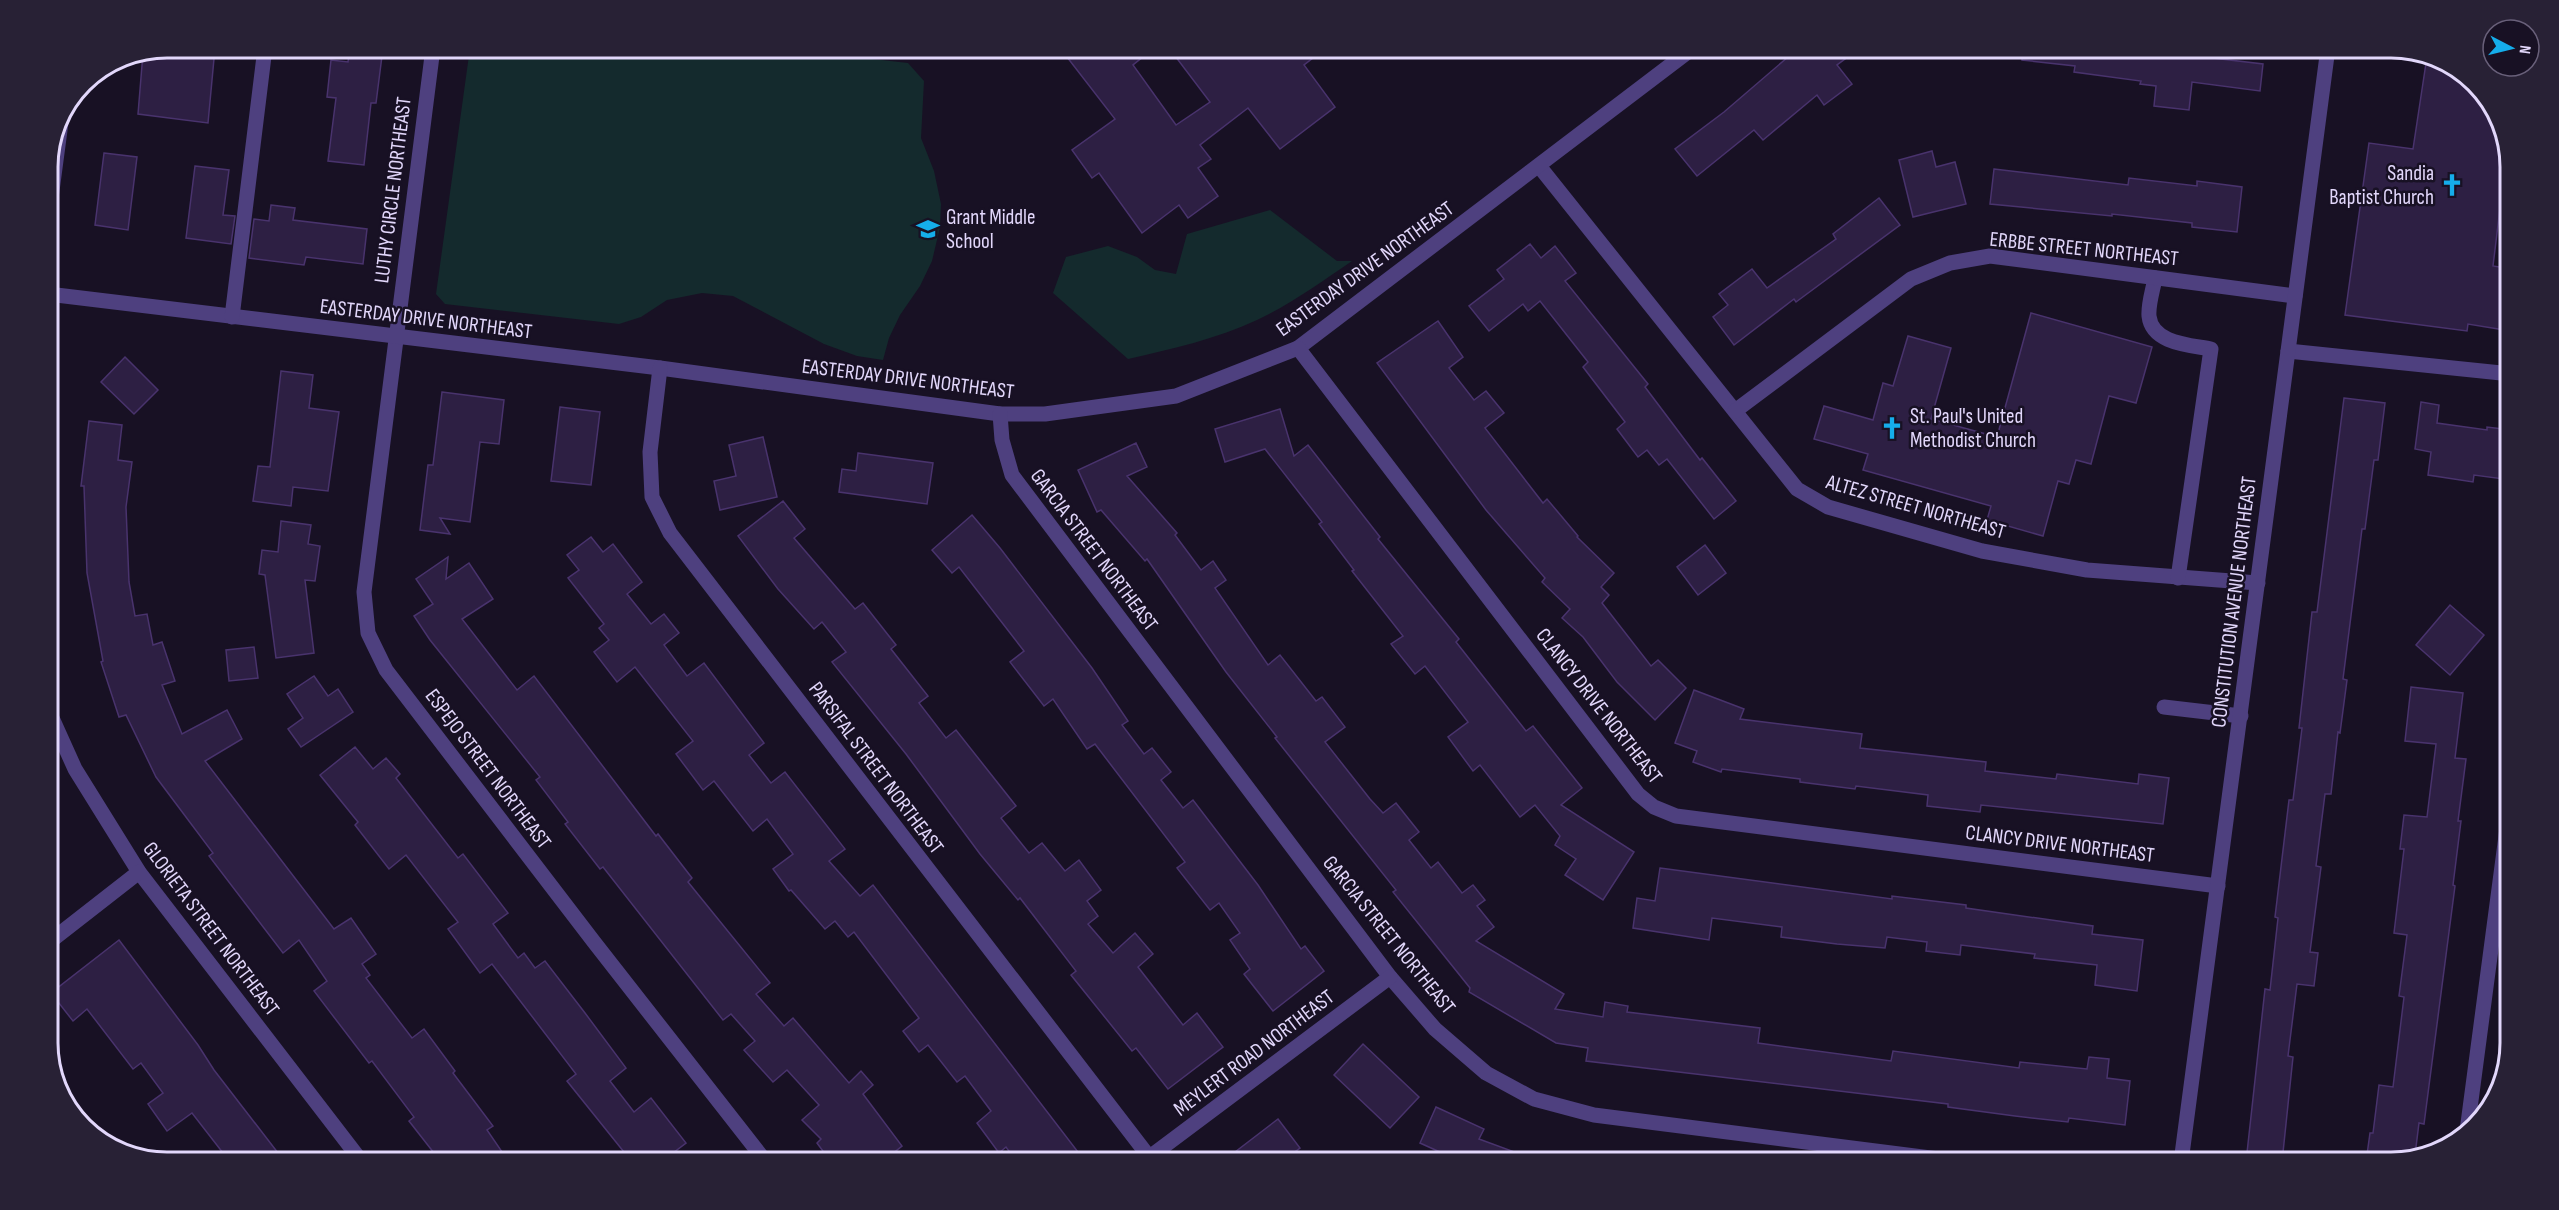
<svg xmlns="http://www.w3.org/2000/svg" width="2559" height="1210" font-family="'Sofia Sans Condensed',sans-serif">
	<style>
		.green { fill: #142a2d }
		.building { fill: #2d1f43; stroke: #49336d; stroke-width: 1.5 }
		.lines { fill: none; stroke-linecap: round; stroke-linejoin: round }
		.minor { stroke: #4e407f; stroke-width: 15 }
		.labels { text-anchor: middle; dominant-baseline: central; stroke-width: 5; stroke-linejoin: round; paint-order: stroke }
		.poi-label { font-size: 21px; fill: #e2d7fb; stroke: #181124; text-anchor: start }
		.street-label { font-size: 21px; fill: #e2d7fb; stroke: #181124 }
		.rim { fill: none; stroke: #e2d7fb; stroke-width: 3 }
	</style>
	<rect width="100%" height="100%" fill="#181124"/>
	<!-- green -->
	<g class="green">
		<path d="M 470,48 L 775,48 L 908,63 L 924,81 L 921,138 L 934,171 L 941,204 L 940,227 L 932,261 L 920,286 L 900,315 L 889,338 L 883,360 L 857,356 L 824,344 L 733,296 L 702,293 L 667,300 L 641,317 L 619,324 L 445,304 L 436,294 Z"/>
		<path d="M 1270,210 L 1337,261 L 1352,261 C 1321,282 1291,304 1257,320 C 1216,339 1172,349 1128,359 L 1053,293 L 1066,257 L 1108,246 L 1137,257 L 1155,270 L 1176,274 L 1187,234 Z"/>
	</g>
	<!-- building -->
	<g class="building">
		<path d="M 168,48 L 215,48 L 208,123 L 138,114 L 143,53 Z"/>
		<path d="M 350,48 L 383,48 L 376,103 L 371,103 L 364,165 L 328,161 L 336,98 L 327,97 L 331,60 L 348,62 Z"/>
		<path d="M 1060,48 L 1154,48 L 1133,65 L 1176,125 L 1210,102 L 1169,48 L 1326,48 L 1304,65 L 1335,107 L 1280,149 L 1248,108 L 1200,145 L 1211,159 L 1198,168 L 1218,196 L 1188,218 L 1179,205 L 1142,233 L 1099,173 L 1092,178 L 1072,150 L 1115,119 Z"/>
		<path d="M 1781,48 L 1860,48 L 1837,65 L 1852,84 L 1824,105 L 1817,95 L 1763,140 L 1754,130 L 1697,176 L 1675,149 L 1724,112 L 1788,57 Z"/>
		<path d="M 2023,48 L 2158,48 L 2196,52 L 2196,56 L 2263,64 L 2260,91 L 2192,82 L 2189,110 L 2154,106 L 2156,86 L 2140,84 L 2141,81 L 2074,72 L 2075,66 L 2022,60 Z"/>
		<path d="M 2426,63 L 2449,67 L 2491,101 L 2507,151 L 2493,266 L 2511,269 L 2511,331 L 2468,324 L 2467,331 L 2345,315 L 2369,143 L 2413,149 Z"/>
		<path d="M 1932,151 L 1936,167 L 1955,162 L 1966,204 L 1913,217 L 1899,160 Z"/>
		<path d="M 104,153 L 137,157 L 128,230 L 95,225 Z"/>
		<path d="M 195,166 L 229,170 L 223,215 L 235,216 L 231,244 L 186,238 Z"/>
		<path d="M 1994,169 L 2128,185 L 2129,178 L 2197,186 L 2197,181 L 2242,187 L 2237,232 L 2192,227 L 2192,223 L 2112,214 L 2112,216 L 1990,204 Z"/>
		<path d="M 1879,198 L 1900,225 L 1796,302 L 1794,299 L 1734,345 L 1713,317 L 1728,305 L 1719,294 L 1752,269 L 1767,288 L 1836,239 L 1833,234 Z"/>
		<path d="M 271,205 L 295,208 L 293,220 L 367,229 L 363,264 L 306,257 L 304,265 L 249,258 L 254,219 L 269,221 Z"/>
		<path d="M 1530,244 L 1541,258 L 1555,246 L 1576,273 L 1565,281 L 1648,384 L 1645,387 L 1700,460 L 1702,458 L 1736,501 L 1714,519 L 1667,459 L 1659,465 L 1647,450 L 1638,457 L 1617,429 L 1625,422 L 1583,367 L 1588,362 L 1540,301 L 1528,311 L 1523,304 L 1489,331 L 1469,306 L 1504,279 L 1497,270 Z"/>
		<path d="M 2031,313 L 2152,347 L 2136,403 L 2109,396 L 2091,464 L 2076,460 L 2069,484 L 2058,481 L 2043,536 L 1987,520 L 1991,506 L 1863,470 L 1868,454 L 1814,439 L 1824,406 L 1873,420 L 1883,383 L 1893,386 L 1908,336 L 1951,348 L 1931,419 L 1997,437 Z"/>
		<path d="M 1438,321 L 1463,357 L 1449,368 L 1474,400 L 1486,391 L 1504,413 L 1485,428 L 1543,503 L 1547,499 L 1578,536 L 1577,537 L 1614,573 L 1601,587 L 1609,595 L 1602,603 L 1651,666 L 1658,660 L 1686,688 L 1655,720 L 1617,682 L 1583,637 L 1562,618 L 1570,609 L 1542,582 L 1545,578 L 1486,510 L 1377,363 Z"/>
		<path d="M 125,357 L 158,390 L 134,414 L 101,382 Z"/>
		<path d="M 281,371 L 313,375 L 309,408 L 339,412 L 328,491 L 293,487 L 291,506 L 253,501 L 258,466 L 270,467 Z"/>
		<path d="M 442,392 L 504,400 L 499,444 L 480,442 L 470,522 L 440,518 L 450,534 L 420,530 L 428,465 L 433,465 Z"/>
		<path d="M 2344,398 L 2385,403 L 2378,460 L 2374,460 L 2365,529 L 2362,529 L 2343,679 L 2347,680 L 2340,733 L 2338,732 L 2331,794 L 2325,794 L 2316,866 L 2321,867 L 2310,952 L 2318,953 L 2314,986 L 2297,984 L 2288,1056 L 2293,1057 L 2282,1162 L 2246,1162 L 2265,989 L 2270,990 L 2278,918 L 2275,917 L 2289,800 L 2293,800 L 2302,728 L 2299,728 L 2312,612 L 2317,612 Z"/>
		<path d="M 2421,402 L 2439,405 L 2437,423 L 2487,430 L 2487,427 L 2511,430 L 2511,480 L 2474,475 L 2473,482 L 2428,475 L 2431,452 L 2415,449 Z"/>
		<path d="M 560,407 L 600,412 L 591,485 L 551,481 Z"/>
		<path d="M 1280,409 L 1294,456 L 1308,445 L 1380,537 L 1378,539 L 1459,639 L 1456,642 L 1526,731 L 1533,726 L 1582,788 L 1561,805 L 1634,852 L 1603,900 L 1565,875 L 1576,859 L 1555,845 L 1560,836 L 1535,805 L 1520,817 L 1480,765 L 1473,771 L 1448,737 L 1468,722 L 1425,666 L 1415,674 L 1391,644 L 1403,636 L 1352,571 L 1354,570 L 1319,524 L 1322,522 L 1265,449 L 1225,462 L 1215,429 Z"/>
		<path d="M 89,421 L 122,425 L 118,460 L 132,462 L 126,507 L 129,582 L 135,616 L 147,614 L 153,645 L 162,642 L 175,681 L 162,685 L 182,734 L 227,710 L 242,739 L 205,761 L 334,929 L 351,918 L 376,954 L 362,964 L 370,975 L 366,978 L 412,1038 L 424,1029 L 455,1071 L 453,1073 L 493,1126 L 487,1130 L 509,1162 L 441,1162 L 409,1121 L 414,1117 L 372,1061 L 369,1063 L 314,991 L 327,981 L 299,940 L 283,953 L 209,856 L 213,853 L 156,777 L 126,715 L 119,717 L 101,662 L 103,661 L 87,573 L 84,486 L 81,486 Z"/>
		<path d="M 763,437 L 777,497 L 720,510 L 714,481 L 736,476 L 729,445 Z"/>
		<path d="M 1136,443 L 1147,467 L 1127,476 L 1177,533 L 1175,535 L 1201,570 L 1213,561 L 1226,580 L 1215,588 L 1268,665 L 1280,655 L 1316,701 L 1322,697 L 1345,727 L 1325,742 L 1370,799 L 1383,813 L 1396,803 L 1419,832 L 1409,840 L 1431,868 L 1438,862 L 1462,893 L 1473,885 L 1485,900 L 1477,906 L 1494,927 L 1476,941 L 1564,994 L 1555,1009 L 1603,1017 L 1605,1002 L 1628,1006 L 1627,1012 L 1760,1028 L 1758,1043 L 1891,1061 L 1893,1051 L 2019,1068 L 2020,1062 L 2087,1069 L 2089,1057 L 2109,1059 L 2107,1078 L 2130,1081 L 2125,1125 L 2069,1118 L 2068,1122 L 2015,1116 L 1948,1107 L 1948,1104 L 1586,1061 L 1588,1048 L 1556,1043 L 1469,992 L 1470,988 L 1393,892 L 1396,890 L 1275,738 L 1277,737 L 1226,672 L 1147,559 L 1145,561 L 1101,510 L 1097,512 L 1078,470 Z"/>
		<path d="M 858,453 L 933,463 L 927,504 L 839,492 L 842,469 L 856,471 Z"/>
		<path d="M 783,501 L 805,529 L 794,538 L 855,609 L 863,603 L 896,645 L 891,649 L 928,696 L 919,703 L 946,738 L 956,730 L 1016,806 L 1001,818 L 1029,853 L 1042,843 L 1065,871 L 1079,860 L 1101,890 L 1087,901 L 1098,916 L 1088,924 L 1113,953 L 1135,933 L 1153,954 L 1138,967 L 1183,1025 L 1197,1013 L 1223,1047 L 1168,1089 L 1136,1048 L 1132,1051 L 1071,975 L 1076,971 L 1020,898 L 1018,900 L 980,854 L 906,754 L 832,662 L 846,652 L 822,622 L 814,629 L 778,589 L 738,536 Z"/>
		<path d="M 972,515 L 1000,548 L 1092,668 L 1128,721 L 1122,725 L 1144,754 L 1152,748 L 1171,772 L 1161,780 L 1183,808 L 1193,800 L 1258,885 L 1301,949 L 1305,946 L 1324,971 L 1273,1011 L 1244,974 L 1250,969 L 1230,940 L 1240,933 L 1219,903 L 1210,910 L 1177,868 L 1185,862 L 1095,744 L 1087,749 L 1053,699 L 1044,706 L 1010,662 L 1024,651 L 959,567 L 952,573 L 932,550 Z"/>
		<path d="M 281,521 L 311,525 L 308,544 L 320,546 L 315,581 L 305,580 L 314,653 L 276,658 L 265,575 L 259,574 L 262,550 L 278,552 Z"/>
		<path d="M 591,537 L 603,552 L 613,544 L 642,582 L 627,594 L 651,624 L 664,614 L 679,633 L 664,645 L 687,676 L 704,663 L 764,743 L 749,755 L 771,783 L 785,772 L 845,849 L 829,861 L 860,896 L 873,885 L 1078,1152 L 1064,1162 L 1017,1162 L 1006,1147 L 999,1153 L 977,1123 L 991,1111 L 965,1076 L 957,1082 L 928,1045 L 919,1052 L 903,1031 L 919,1018 L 854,932 L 848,937 L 835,921 L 825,929 L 791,890 L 789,891 L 773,869 L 793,854 L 767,819 L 753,831 L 714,781 L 703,790 L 676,754 L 693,741 L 635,667 L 617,682 L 594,652 L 609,640 L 599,628 L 604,624 L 568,578 L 579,570 L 567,555 Z"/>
		<path d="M 1705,545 L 1726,573 L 1698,595 L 1677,567 Z"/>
		<path d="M 448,557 L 446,579 L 469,563 L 493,599 L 462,619 L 517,690 L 534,676 L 656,836 L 658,834 L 692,878 L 688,882 L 770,983 L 756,994 L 784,1026 L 793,1018 L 849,1083 L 861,1071 L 873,1085 L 863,1094 L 902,1146 L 882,1162 L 831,1162 L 817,1143 L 821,1139 L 802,1120 L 819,1105 L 787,1070 L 773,1082 L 744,1050 L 755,1041 L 731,1014 L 723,1020 L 603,867 L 600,869 L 565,824 L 568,822 L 536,780 L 540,777 L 430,640 L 414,616 L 433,604 L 416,579 Z"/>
		<path d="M 2450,605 L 2484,635 L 2450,675 L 2416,645 Z"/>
		<path d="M 254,647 L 258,678 L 229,681 L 226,650 Z"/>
		<path d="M 314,676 L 328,696 L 338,689 L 353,712 L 301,747 L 288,729 L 303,718 L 287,694 Z"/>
		<path d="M 2411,687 L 2463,693 L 2455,758 L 2466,759 L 2458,821 L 2461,821 L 2453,885 L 2455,886 L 2424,1124 L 2419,1123 L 2415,1155 L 2392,1162 L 2366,1162 L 2370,1133 L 2373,1133 L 2379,1085 L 2393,1087 L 2404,997 L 2399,996 L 2407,935 L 2394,933 L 2404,849 L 2400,849 L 2404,815 L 2427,817 L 2436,744 L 2405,741 Z"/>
		<path d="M 1694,690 L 1744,709 L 1740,719 L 1862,734 L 1860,748 L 1986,762 L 1985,771 L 2056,779 L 2057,774 L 2138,784 L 2139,774 L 2169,778 L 2163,824 L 1981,805 L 1980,812 L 1927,806 L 1928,795 L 1856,786 L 1855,789 L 1800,782 L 1800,779 L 1722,769 L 1721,772 L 1693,762 L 1697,751 L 1675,743 Z"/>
		<path d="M 355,747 L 373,769 L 386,758 L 400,774 L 396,778 L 458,858 L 463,854 L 508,913 L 493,924 L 518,958 L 524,953 L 535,968 L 545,961 L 585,1013 L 626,1068 L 610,1081 L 634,1112 L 651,1098 L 686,1143 L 661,1162 L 632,1162 L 567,1081 L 576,1074 L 492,964 L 480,973 L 448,929 L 458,922 L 406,855 L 389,869 L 355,825 L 358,822 L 320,775 Z"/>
		<path d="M 1660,868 L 1892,899 L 1892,896 L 1966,905 L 1966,908 L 2093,926 L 2092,934 L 2143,940 L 2137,991 L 2095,985 L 2097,965 L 2034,958 L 2035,954 L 1961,945 L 1960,955 L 1926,951 L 1927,942 L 1887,937 L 1885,948 L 1837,944 L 1781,937 L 1782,927 L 1712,918 L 1709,940 L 1633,928 L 1637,898 L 1655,901 Z"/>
		<path d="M 119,940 L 198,1045 L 214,1070 L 285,1162 L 230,1162 L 192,1113 L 167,1131 L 148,1104 L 163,1093 L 141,1063 L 133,1069 L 87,1009 L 73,1021 L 51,993 Z"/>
		<path d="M 1363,1044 L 1419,1097 L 1390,1128 L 1334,1075 Z"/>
		<path d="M 1436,1107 L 1484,1129 L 1479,1139 L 1536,1160 L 1536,1162 L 1462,1162 L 1420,1143 Z"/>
		<path d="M 1278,1119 L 1300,1148 L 1281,1162 L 1222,1162 Z"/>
	</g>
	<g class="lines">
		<!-- minor -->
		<g class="minor">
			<path d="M 433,48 L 364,592 L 368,633 L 386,670 L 594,942 L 766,1162"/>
			<path d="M 1539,166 L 1797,489 L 1828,507 L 1982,551 L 2087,570 L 2258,583"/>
			<path d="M 48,221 L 62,115"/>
			<path d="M 2155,278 C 2153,290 2148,304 2149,316 C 2152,344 2191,345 2211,349 L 2178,578"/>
			<path d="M 48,294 L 660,368 L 1000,414 L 1045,414 L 1176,396 L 1298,348 L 1693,48"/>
			<path d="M 232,317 L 265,48"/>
			<path d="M 1298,348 L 1638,794 L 1654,807 L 1676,816 L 2218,886"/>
			<path d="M 2288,351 L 2511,374"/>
			<path d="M 660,368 L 650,452 L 652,497 L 670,533 L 1153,1162"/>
			<path d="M 1735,411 L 1911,279 L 1950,263 L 1990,256 L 2295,296"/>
			<path d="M 1000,414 L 1002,440 L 1012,475 L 1390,977 L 1435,1029 L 1486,1073 L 1534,1099 L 1594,1115 L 1962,1162"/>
			<path d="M 2164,707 L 2241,716"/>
			<path d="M 48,709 L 75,769 L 139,872 L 362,1162"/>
			<path d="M 48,943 L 139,872"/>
			<path d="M 2467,1131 L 2511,798"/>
			<path d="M 1143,1162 L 1390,977"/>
			<path d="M 2181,1162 L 2328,48"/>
		</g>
	</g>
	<!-- icons -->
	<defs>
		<g id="church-bare" transform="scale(1.8)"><path d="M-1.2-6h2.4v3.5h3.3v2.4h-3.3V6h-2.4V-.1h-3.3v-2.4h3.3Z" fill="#15adea" stroke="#181124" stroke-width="2.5" paint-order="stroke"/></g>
		<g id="school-bare" transform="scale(1.8)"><path d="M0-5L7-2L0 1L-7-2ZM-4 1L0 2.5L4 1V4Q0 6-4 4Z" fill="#15adea" stroke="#181124" stroke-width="2.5" paint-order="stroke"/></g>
	</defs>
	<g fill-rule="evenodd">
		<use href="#church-bare" x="2452" y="185"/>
		<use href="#school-bare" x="928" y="229"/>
		<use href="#church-bare" x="1892" y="428"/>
	</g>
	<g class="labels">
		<!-- poi labels -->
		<g class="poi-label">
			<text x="2434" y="173" text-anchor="end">Sandia<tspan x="2434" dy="24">Baptist Church</tspan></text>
			<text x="946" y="217">Grant Middle<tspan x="946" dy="24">School</tspan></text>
			<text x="1910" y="416">St. Paul's United<tspan x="1910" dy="24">Methodist Church</tspan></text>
		</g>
		<!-- street labels -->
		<g class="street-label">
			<text transform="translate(393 190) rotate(-83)">LUTHY CIRCLE NORTHEAST</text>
			<text transform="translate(2084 249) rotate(6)">ERBBE STREET NORTHEAST</text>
			<text transform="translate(1365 269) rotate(-36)">EASTERDAY DRIVE NORTHEAST</text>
			<text transform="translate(426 319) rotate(7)">EASTERDAY DRIVE NORTHEAST</text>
			<text transform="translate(908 379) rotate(7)">EASTERDAY DRIVE NORTHEAST</text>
			<text transform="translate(1916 507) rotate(16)">ALTEZ STREET NORTHEAST</text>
			<text transform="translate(1094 550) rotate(53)">GARCIA STREET NORTHEAST</text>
			<text transform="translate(2234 602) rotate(-83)">CONSTITUTION AVENUE NORTHEAST</text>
			<text transform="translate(1599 706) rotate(52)">CLANCY DRIVE NORTHEAST</text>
			<text transform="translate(876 768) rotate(53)">PARSIFAL STREET NORTHEAST</text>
			<text transform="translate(488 769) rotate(53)">ESPEJO STREET NORTHEAST</text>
			<text transform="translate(2060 844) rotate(7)">CLANCY DRIVE NORTHEAST</text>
			<text transform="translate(211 929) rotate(53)">GLORIETA STREET NORTHEAST</text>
			<text transform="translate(1389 935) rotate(51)">GARCIA STREET NORTHEAST</text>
			<text transform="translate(1254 1053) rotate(-37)">MEYLERT ROAD NORTHEAST</text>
		</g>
	</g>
	<!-- crop -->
	<path d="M0 0H2559V1210H0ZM167 58H2391A109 109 0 0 1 2500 167V1043A109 109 0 0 1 2391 1152H167A109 109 0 0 1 58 1043V167A109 109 0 0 1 167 58Z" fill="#282135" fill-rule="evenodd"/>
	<path class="rim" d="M167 58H2391A109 109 0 0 1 2500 167V1043A109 109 0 0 1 2391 1152H167A109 109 0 0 1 58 1043V167A109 109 0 0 1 167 58Z"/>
	<!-- north arrow -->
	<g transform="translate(2511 48) rotate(97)"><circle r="28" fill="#181124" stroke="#69607a" stroke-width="1.5"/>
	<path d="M0-4.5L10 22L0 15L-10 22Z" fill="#15adea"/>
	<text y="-9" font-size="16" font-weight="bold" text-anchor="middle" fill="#e2d7fb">N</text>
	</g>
</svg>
